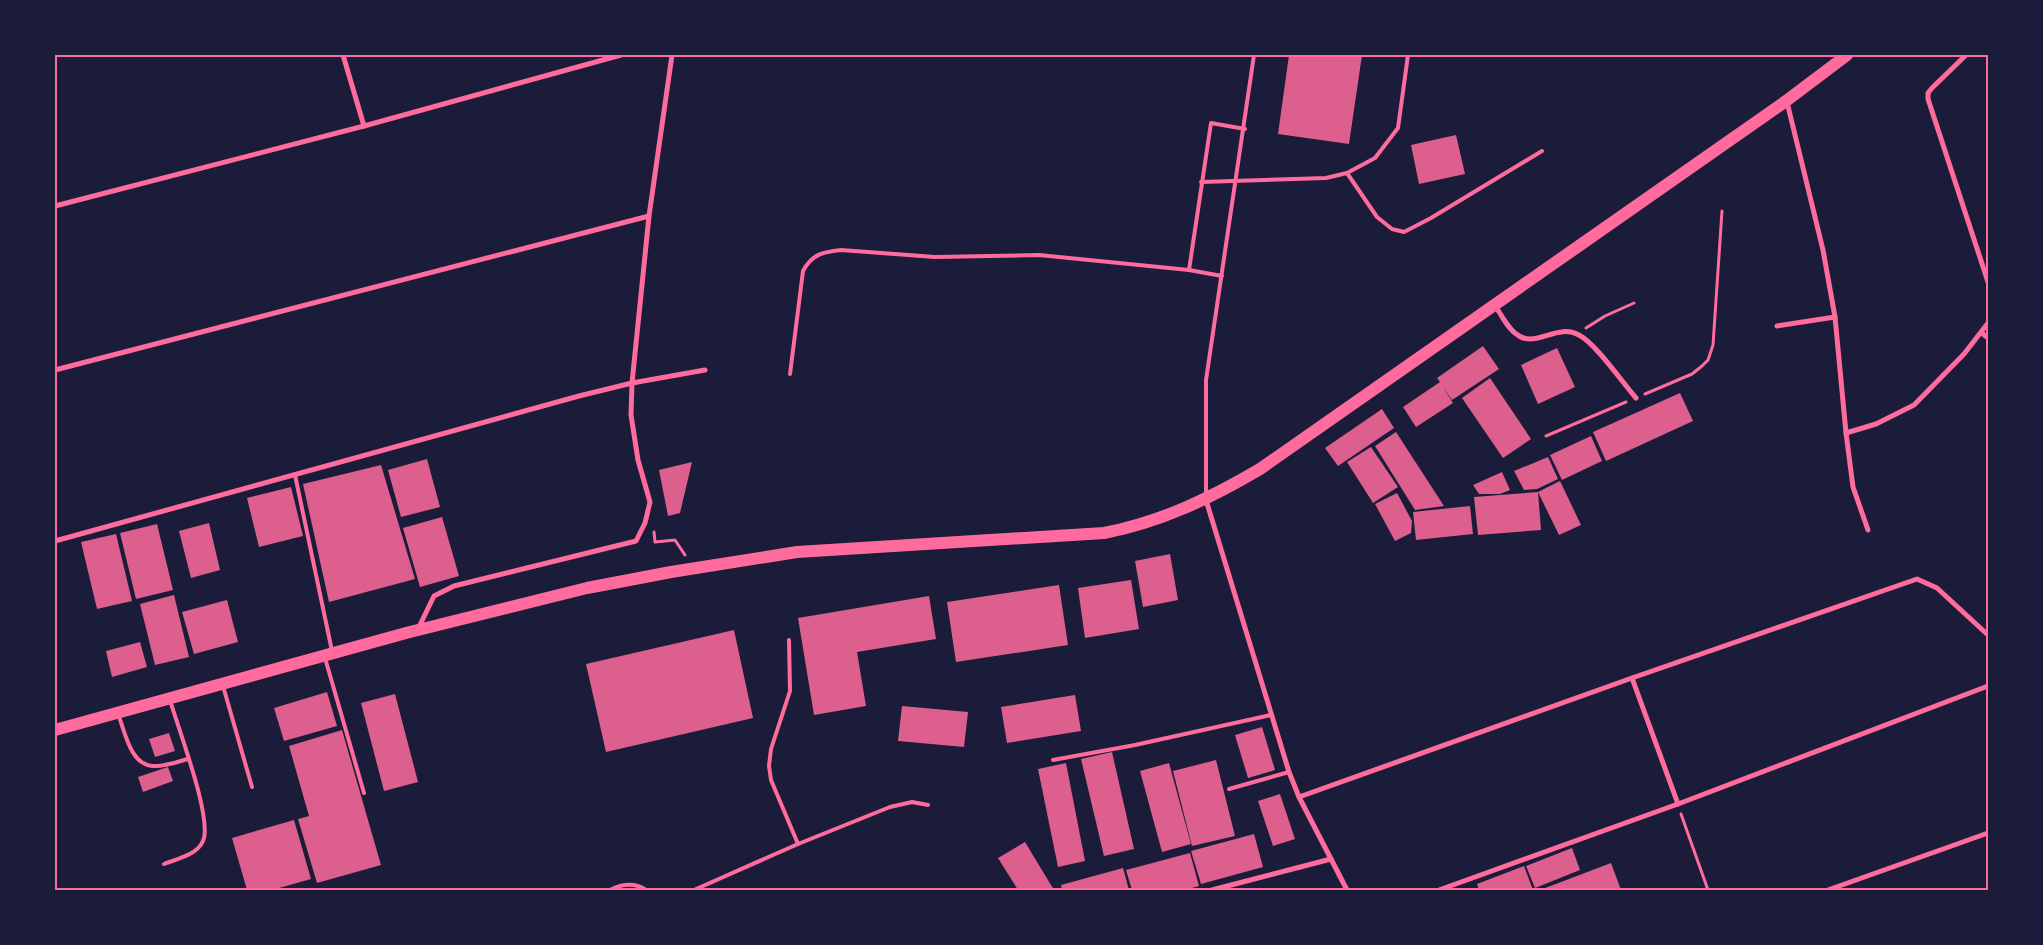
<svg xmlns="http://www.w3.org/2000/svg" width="2043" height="945" font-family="'DejaVu Sans',sans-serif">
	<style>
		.building { fill: #dd5f8e }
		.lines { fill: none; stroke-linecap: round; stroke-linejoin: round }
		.path { stroke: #ff6b9d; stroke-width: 3 }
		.service { stroke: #ff6b9d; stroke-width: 4 }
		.minor { stroke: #ff6b9d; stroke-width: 5 }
		.primary { stroke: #ff6b9d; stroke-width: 12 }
		.neatline { fill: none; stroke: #ff6b9d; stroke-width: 2 }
	</style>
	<rect width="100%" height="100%" fill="#1b1b3a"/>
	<!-- building -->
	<g class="building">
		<path d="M 1289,55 L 1362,55 L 1349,144 L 1278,134 Z"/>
		<path d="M 1456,135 L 1465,174 L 1419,184 L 1411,145 Z"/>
		<path d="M 1483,346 L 1499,369 L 1452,400 L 1443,387 L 1453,403 L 1416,427 L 1403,407 L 1440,382 L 1437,378 Z"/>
		<path d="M 1557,348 L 1575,387 L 1538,404 L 1521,365 Z"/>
		<path d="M 1490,378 L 1531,439 L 1503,458 L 1462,398 Z"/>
		<path d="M 1680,393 L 1693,421 L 1606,461 L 1593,432 Z"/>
		<path d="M 1382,409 L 1394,428 L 1338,466 L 1325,448 Z"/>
		<path d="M 1396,432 L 1444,506 L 1415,510 L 1375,446 Z"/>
		<path d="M 1591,436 L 1602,461 L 1562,480 L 1550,455 Z"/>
		<path d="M 1371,447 L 1398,487 L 1373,503 L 1347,462 Z"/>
		<path d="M 1548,457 L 1558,479 L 1537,489 L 1524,490 L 1514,471 Z"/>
		<path d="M 427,459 L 440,507 L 401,517 L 388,470 Z"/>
		<path d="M 692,462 L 680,513 L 668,516 L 659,470 Z"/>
		<path d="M 381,465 L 415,579 L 329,602 L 303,484 Z"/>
		<path d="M 1502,472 L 1510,490 L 1500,494 L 1479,494 L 1473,485 Z"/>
		<path d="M 1560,481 L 1581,525 L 1559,535 L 1538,492 Z"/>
		<path d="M 291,487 L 303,536 L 259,547 L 247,498 Z"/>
		<path d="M 1538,492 L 1541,530 L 1478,535 L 1474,497 Z"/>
		<path d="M 1397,493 L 1412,521 L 1411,533 L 1395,541 L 1375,504 Z"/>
		<path d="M 1470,506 L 1473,534 L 1416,540 L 1413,512 Z"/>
		<path d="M 442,517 L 459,576 L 420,587 L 403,528 Z"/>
		<path d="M 209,523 L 220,570 L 191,578 L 179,531 Z"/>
		<path d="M 157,524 L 173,590 L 136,599 L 120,533 Z"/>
		<path d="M 116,534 L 132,601 L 97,609 L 81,542 Z"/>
		<path d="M 1170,554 L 1178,600 L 1143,607 L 1135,561 Z"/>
		<path d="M 1131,580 L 1139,629 L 1085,638 L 1078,588 Z"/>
		<path d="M 1059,585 L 1068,645 L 956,662 L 947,602 Z"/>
		<path d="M 174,595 L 189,657 L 155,665 L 140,604 Z"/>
		<path d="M 929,596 L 936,639 L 857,652 L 866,706 L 814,715 L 798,618 Z"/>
		<path d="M 227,600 L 238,642 L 194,654 L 182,612 Z"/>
		<path d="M 734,630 L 753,718 L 606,752 L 586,664 Z"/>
		<path d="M 140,642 L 147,667 L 112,677 L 106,651 Z"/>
		<path d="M 327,692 L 337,726 L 284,741 L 274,708 Z"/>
		<path d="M 395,694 L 418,782 L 384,791 L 361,703 Z"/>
		<path d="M 1075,695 L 1081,731 L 1007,743 L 1001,707 Z"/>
		<path d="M 902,706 L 968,712 L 964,747 L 898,741 Z"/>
		<path d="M 1262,727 L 1275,770 L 1248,778 L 1235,735 Z"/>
		<path d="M 342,730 L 381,865 L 317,883 L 298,819 L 309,816 L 289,746 Z"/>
		<path d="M 169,733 L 175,751 L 155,757 L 149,739 Z"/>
		<path d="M 1112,752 L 1134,849 L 1104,856 L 1081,759 Z"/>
		<path d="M 1216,760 L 1235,836 L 1192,846 L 1173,771 Z"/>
		<path d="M 1066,763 L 1085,861 L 1058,867 L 1038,769 Z"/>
		<path d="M 1169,763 L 1191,844 L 1162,852 L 1140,771 Z"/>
		<path d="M 168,767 L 173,781 L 143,792 L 138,777 Z"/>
		<path d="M 1280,794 L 1295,839 L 1273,846 L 1258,801 Z"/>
		<path d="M 294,820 L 311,879 L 272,890 L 247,890 L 232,838 Z"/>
		<path d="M 1254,834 L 1263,867 L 1201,884 L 1191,851 Z"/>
		<path d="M 1025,842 L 1054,890 L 1018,890 L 998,858 Z"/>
		<path d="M 1572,848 L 1580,870 L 1535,888 L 1526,866 Z"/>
		<path d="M 1190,853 L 1199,886 L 1185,890 L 1132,890 L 1126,870 Z"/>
		<path d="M 1611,863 L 1621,890 L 1540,890 Z"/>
		<path d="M 1524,866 L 1533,890 L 1479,890 L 1477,884 Z"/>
		<path d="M 1123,868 L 1129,890 L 1062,890 L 1061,885 Z"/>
	</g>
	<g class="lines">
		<!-- path -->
		<g class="path">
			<path d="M 1586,328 L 1605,316 L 1634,303"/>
			<path d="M 1645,394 L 1692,374 L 1702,366 L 1708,360 L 1713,345 L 1722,211"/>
			<path d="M 1546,436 L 1626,402"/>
			<path d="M 654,532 L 655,542 L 675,540 L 685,555"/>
			<path d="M 1681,814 L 1708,890"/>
		</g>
		<!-- service -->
		<g class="service">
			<path d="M 1347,173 L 1377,217 L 1392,229 L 1404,232 L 1431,218 L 1542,151"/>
			<path d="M 1201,182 L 1326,178 L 1347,173 L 1375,158 L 1398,128 L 1408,55"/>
			<path d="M 1189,270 L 1211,123 L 1245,129"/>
			<path d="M 790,374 L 803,271 C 812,254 823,252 841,250 L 935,257 L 1039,255 L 1189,270 L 1222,276"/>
			<path d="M 295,475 L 332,651"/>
			<path d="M 1206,494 L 1206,380 L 1254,55"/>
			<path d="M 789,640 L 790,691 L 771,749 L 769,766 L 771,780 L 798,844"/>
			<path d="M 325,658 L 364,793"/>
			<path d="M 223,686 L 252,787"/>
			<path d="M 118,714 C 125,731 130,765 153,766 C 164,767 177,762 188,759"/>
			<path d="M 1053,760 L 1135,745 L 1271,715"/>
			<path d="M 1229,789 L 1289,772"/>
			<path d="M 164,864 C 177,859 197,855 203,841 C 213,819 178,728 170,700"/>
			<path d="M 610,890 C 622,884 634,882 646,890"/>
			<path d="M 694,890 L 798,844 L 890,807 L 912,802 L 928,805"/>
		</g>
		<!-- minor -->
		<g class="minor">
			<path d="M 343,55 L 364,126"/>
			<path d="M 1966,55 L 1932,88 L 1928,93 L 1928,99 L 1988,282"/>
			<path d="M 1787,102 L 1823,250 L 1835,317 L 1846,433"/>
			<path d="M 55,206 L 364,126 L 621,55"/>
			<path d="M 1495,306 C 1502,315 1508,330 1519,336 C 1537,347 1558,323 1579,335 C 1596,344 1622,382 1636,398"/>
			<path d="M 1777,326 L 1835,317"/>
			<path d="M 1982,333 L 1988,338"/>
			<path d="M 55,370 L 649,216"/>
			<path d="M 1206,500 L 1289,772 L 1299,797 L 1347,890"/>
			<path d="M 1868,530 L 1853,487 L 1846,433 L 1876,424 L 1914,405 L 1964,354 L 1988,323"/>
			<path d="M 55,541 L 579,396 L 632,383 L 705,370"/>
			<path d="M 419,627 L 434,596 L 454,586 L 636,541 L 645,523 L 650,502 L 638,460 L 631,415 L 632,383 L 649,216 L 672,55"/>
			<path d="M 1632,678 L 1678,804"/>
			<path d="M 1299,797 L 1632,678 L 1917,579 L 1937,588 L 1988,635"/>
			<path d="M 1212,890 L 1331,859"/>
			<path d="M 1439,890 L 1678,804 L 1988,686"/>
			<path d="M 1828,890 L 1988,833"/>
		</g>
		<!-- primary -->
		<path class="primary" d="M 55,730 L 406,633 L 587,588 L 671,572 L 797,552 L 1104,533 C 1161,522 1211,498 1260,469 L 1786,101 L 1847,55"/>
	</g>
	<!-- border -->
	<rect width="2043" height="945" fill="none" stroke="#1b1b3a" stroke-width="112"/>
	<rect x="56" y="56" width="1931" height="833" class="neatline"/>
</svg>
